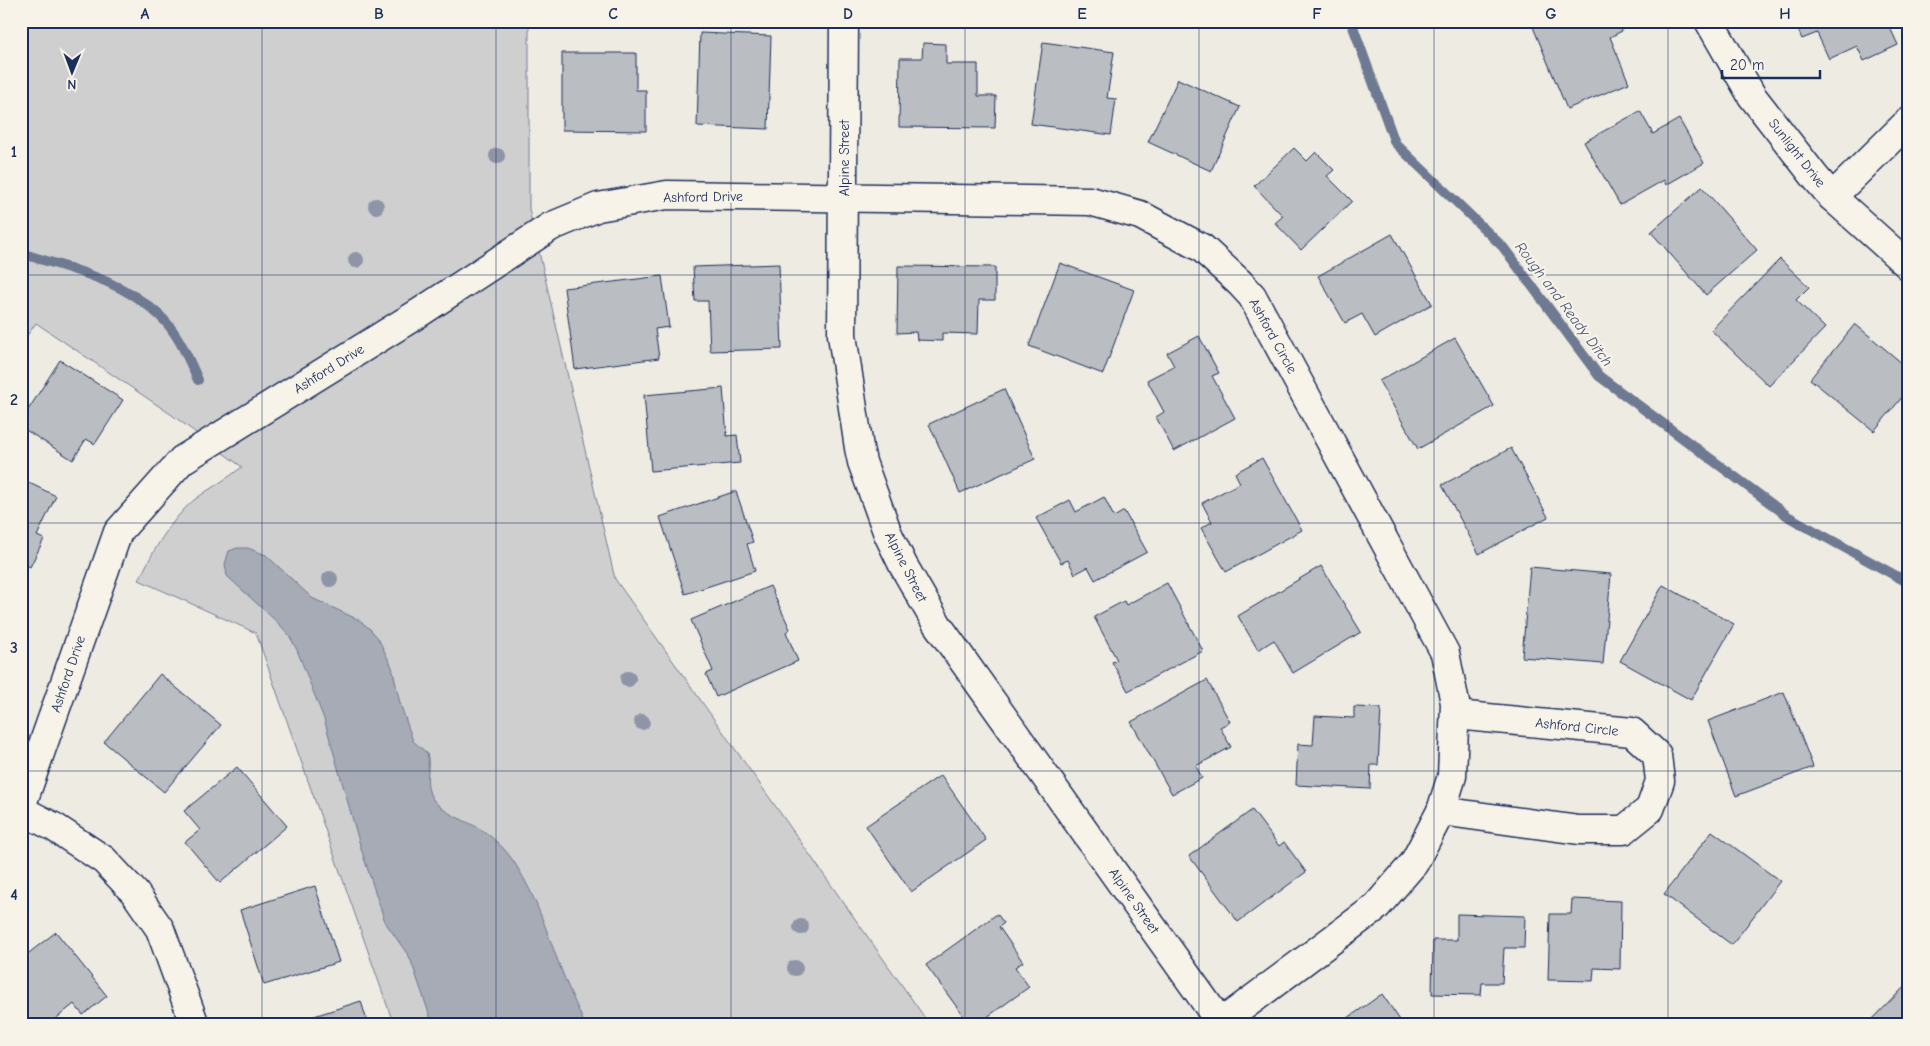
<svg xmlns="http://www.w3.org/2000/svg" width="1930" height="1046" font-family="'Comic Neue',sans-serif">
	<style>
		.green { fill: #cfcfcf; stroke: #757f96 }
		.water { fill: #a6abb5; stroke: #6e7992 }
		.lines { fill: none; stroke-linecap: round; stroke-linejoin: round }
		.stream { stroke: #6e7992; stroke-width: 10 }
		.building { fill: #babdc2; stroke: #1b2f5e }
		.minor-casing { stroke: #1b2f5e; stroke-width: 31 }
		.tertiary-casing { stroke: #1b2f5e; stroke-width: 31 }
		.minor { stroke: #f7f3e8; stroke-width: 28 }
		.tertiary { stroke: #f7f3e8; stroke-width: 28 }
		.tree { fill: #8e95a6 }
		.grid { fill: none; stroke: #1b2f5e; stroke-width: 1; stroke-opacity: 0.55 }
		.labels { text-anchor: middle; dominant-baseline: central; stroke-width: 4.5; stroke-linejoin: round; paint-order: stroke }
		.street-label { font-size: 14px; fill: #1b2f5e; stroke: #f7f3e8 }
		.water-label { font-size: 15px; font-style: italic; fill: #455478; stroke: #f7f3e8 }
		.neatline { fill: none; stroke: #1b2f5e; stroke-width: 2 }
		.grid-label { font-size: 16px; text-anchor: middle; font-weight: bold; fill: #1b2f5e }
	</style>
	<rect width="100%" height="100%" fill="#eeebe2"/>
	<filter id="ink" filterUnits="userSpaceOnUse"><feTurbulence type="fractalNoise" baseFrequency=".02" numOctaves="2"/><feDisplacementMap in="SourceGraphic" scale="10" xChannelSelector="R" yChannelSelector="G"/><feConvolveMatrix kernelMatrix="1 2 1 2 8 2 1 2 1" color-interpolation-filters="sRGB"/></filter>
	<g filter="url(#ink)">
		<!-- green -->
		<path class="green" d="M 21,21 L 529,21 L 529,209 L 615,579 L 930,1025 L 394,1025 L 256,633 L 139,580 C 152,553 170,520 194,500 C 210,488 227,479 242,467 L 172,415 L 36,323 L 21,344 Z"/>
		<!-- water -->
		<path class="water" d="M 237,548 L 248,548 L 266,555 L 312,598 L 359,620 L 370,629 L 378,638 L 392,667 L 400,703 L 413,741 L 427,753 C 431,766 424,780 430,794 C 439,814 468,820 485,832 C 497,841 508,852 516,865 C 537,898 547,933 561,969 C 568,988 577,1006 585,1025 L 433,1025 L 410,958 L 385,922 L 362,852 L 324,719 L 297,650 L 289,635 L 278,623 L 227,576 L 225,564 L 229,551 Z"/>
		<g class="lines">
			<!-- stream -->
			<g class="stream">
				<path d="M 1351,21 L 1395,143 L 1503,247 L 1599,376 L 1789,517 L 1909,583"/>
				<path d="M 21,253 C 69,269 121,279 159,315 C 178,332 188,358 198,380"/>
			</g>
		</g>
		<!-- building -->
		<g class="building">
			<path d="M 1545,21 L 1618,21 L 1622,31 L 1610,37 L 1629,83 L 1567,109 L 1533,27 Z"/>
			<path d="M 1794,21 L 1887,21 L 1898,45 L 1864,61 L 1857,46 L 1829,59 L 1817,33 L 1802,39 Z"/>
			<path d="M 700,33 L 771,36 L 768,129 L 697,126 Z"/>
			<path d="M 1043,42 L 1114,52 L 1107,98 L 1116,99 L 1111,135 L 1031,124 Z"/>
			<path d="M 923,43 L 946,44 L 946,64 L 978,64 L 978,96 L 996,96 L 995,128 L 899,127 L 900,58 L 922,58 Z"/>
			<path d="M 562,53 L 636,53 L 636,90 L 646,90 L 646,131 L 562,130 Z"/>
			<path d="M 1178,79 L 1240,107 L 1211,171 L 1148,142 Z"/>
			<path d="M 1640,111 L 1653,134 L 1679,119 L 1704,163 L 1666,185 L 1664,180 L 1620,205 L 1584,142 Z"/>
			<path d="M 1294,148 L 1307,161 L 1316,152 L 1334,170 L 1327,176 L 1352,201 L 1301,250 L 1275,223 L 1283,216 L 1254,186 Z"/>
			<path d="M 1702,187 L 1757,250 L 1706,295 L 1651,232 Z"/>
			<path d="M 1392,234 L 1432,304 L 1375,337 L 1362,314 L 1345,323 L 1318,276 Z"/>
			<path d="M 1780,259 L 1809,287 L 1796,300 L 1825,328 L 1769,386 L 1711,330 Z"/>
			<path d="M 1060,263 L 1134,290 L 1103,374 L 1029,346 Z"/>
			<path d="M 779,264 L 782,349 L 710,351 L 708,301 L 695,301 L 693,267 Z"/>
			<path d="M 898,266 L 995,267 L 995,300 L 979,300 L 978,334 L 942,333 L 942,341 L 917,340 L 916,332 L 897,333 Z"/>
			<path d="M 662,276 L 669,327 L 655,329 L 659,358 L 575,369 L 564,288 Z"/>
			<path d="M 1855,324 L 1909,369 L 1909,389 L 1874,431 L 1810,379 Z"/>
			<path d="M 1199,336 L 1219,373 L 1212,376 L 1235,418 L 1174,451 L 1156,417 L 1164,412 L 1147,380 L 1174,366 L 1167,353 Z"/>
			<path d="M 1455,338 L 1494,406 L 1418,449 L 1379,381 Z"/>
			<path d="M 60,360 L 123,400 L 95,444 L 86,439 L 73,460 L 21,427 L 21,421 Z"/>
			<path d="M 723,388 L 727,436 L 737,435 L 740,463 L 651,471 L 644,395 Z"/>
			<path d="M 1004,389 L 1035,459 L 960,493 L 929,424 Z"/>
			<path d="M 1511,448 L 1548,517 L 1479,554 L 1442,485 Z"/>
			<path d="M 1262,458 L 1302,530 L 1226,572 L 1201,528 L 1212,522 L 1202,503 L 1240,483 L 1235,473 Z"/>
			<path d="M 1909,463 L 1909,479 L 1902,475 Z"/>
			<path d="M 21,479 L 56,496 L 37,536 L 44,539 L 30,567 L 21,562 Z"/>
			<path d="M 736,491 L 753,542 L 747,544 L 755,571 L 685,594 L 660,517 Z"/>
			<path d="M 1104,497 L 1114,517 L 1124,511 L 1147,552 L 1095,580 L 1088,567 L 1075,574 L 1068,560 L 1061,563 L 1036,518 L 1070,500 L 1076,512 Z"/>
			<path d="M 1321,566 L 1361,632 L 1293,673 L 1274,640 L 1258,650 L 1238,616 Z"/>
			<path d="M 1530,567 L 1611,574 L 1603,664 L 1522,657 Z"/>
			<path d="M 1167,583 L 1203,651 L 1128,691 L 1112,662 L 1117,660 L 1094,617 L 1124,601 L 1126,605 Z"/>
			<path d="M 1663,585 L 1734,624 L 1691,700 L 1620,661 Z"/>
			<path d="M 770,586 L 790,629 L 786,632 L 798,661 L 716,697 L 706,674 L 713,671 L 691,620 Z"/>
			<path d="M 160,674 L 221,725 L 164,792 L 104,742 Z"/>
			<path d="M 1207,680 L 1230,722 L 1220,727 L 1231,747 L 1196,766 L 1202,778 L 1172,794 L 1131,722 Z"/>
			<path d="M 1784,692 L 1813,767 L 1736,796 L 1708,721 Z"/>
			<path d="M 1354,707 L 1381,708 L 1378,765 L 1371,765 L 1370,789 L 1296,785 L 1298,744 L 1313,745 L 1315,716 L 1354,718 Z"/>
			<path d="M 237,767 L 287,826 L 220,883 L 185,842 L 200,830 L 184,811 Z"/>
			<path d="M 941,775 L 986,840 L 911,892 L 866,826 Z"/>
			<path d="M 1252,810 L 1279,846 L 1284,842 L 1306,872 L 1238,922 L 1189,856 Z"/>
			<path d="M 1712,831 L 1780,881 L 1732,945 L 1664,894 Z"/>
			<path d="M 315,886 L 339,962 L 264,985 L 240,910 Z"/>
			<path d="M 1572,899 L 1621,901 L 1620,969 L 1594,968 L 1593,981 L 1548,980 L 1550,914 L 1571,914 Z"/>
			<path d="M 997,914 L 1004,923 L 999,927 L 1023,962 L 1015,967 L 1029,987 L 976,1025 L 970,1025 L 926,965 Z"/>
			<path d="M 1457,914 L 1525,916 L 1524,948 L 1504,948 L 1502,983 L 1482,983 L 1481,995 L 1432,994 L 1433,940 L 1457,940 Z"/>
			<path d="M 56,932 L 107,996 L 83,1015 L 74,1004 L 48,1025 L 33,1025 L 21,1010 L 21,959 Z"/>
			<path d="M 1909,982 L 1909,1025 L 1867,1025 Z"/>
			<path d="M 1382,994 L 1402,1023 L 1400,1025 L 1338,1025 Z"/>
			<path d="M 361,1001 L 368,1025 L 286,1025 Z"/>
		</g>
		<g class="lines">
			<!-- minor casing -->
			<g class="minor-casing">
				<g id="minor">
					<path d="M 1709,21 L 1752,96 L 1815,177 L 1832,197 L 1909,266"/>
					<path d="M 1832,197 L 1909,121"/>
					<path d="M 21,807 L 118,532 L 182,460 L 419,313 L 550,227 L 598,207 L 667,195 L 1090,201 L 1140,215 L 1202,248 L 1240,283 L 1252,296 L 1445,653 L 1455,703 L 1452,776 L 1441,811 L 1414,863 L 1376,907 L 1221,1023"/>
					<path d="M 21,810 L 54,827 L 104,860 L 135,893 L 160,929 L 195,1025"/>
					<path d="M 1441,811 L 1579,830 L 1624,830 L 1650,809 L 1660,781 L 1657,755 L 1632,732 L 1456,715"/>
				</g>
			</g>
			<!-- tertiary casing -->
			<g class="tertiary-casing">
				<path id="tertiary" d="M 844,21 L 842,335 L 859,448 L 862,462 L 888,534 L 903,565 L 937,624 L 1222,1025"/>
			</g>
			<!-- minor -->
			<use href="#minor" class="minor"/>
			<!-- tertiary -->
			<use href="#tertiary" class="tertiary"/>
		</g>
		<!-- trees -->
		<g class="tree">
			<circle cx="497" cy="156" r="8"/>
			<circle cx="376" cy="206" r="8"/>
			<circle cx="356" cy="260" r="8"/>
			<circle cx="330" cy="579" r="8"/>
			<circle cx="628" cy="679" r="8"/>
			<circle cx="642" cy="722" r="8"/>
			<circle cx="801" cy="927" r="8"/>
			<circle cx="795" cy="968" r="8"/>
		</g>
	</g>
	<!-- grid -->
	<path class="grid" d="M 262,21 L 262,1025M 496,21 L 496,1025M 731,21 L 731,1025M 965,21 L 965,1025M 1199,21 L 1199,1025M 1434,21 L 1434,1025M 1668,21 L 1668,1025M 21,275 L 1909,275M 21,523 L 1909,523M 21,771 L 1909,771"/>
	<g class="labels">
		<!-- street labels -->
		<g class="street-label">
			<text transform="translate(1797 153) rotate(52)">Sunlight Drive</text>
			<text transform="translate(844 158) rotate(-90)">Alpine Street</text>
			<text transform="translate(703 197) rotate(-1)">Ashford Drive</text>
			<text transform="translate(1273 336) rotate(61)">Ashford Circle</text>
			<text transform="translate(329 369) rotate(-32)">Ashford Drive</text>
			<text transform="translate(906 567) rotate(63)">Alpine Street</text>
			<text transform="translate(68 674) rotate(-71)">Ashford Drive</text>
			<text transform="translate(1577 727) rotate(6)">Ashford Circle</text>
			<text transform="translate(1134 901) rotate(55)">Alpine Street</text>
		</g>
		<!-- water labels -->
		<g class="water-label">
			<text transform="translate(1564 304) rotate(53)">Rough and Ready Ditch</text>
		</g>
	</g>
	<!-- margin -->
	<rect width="1930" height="1046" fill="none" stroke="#f7f3e8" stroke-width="55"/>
	<!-- north arrow -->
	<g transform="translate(72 72) rotate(181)" stroke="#f7f3e8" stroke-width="4" paint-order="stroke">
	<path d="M0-4L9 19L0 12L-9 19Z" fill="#1b2f5e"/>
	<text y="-8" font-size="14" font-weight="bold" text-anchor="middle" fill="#1b2f5e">N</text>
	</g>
	<!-- scale -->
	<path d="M1722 70v8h98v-8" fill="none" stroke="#1b2f5e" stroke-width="2.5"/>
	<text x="1730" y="70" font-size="15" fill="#1b2f5e" stroke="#f7f3e8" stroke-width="4" paint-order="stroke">20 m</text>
	<rect x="28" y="28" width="1874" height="990" class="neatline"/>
	<g class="grid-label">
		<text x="145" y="19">A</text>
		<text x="379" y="19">B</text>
		<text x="613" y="19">C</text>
		<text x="848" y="19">D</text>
		<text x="1082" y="19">E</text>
		<text x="1317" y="19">F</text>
		<text x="1551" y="19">G</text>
		<text x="1785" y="19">H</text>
		<text x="14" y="157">1</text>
		<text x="14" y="405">2</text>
		<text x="14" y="653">3</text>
		<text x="14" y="900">4</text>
	</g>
</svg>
